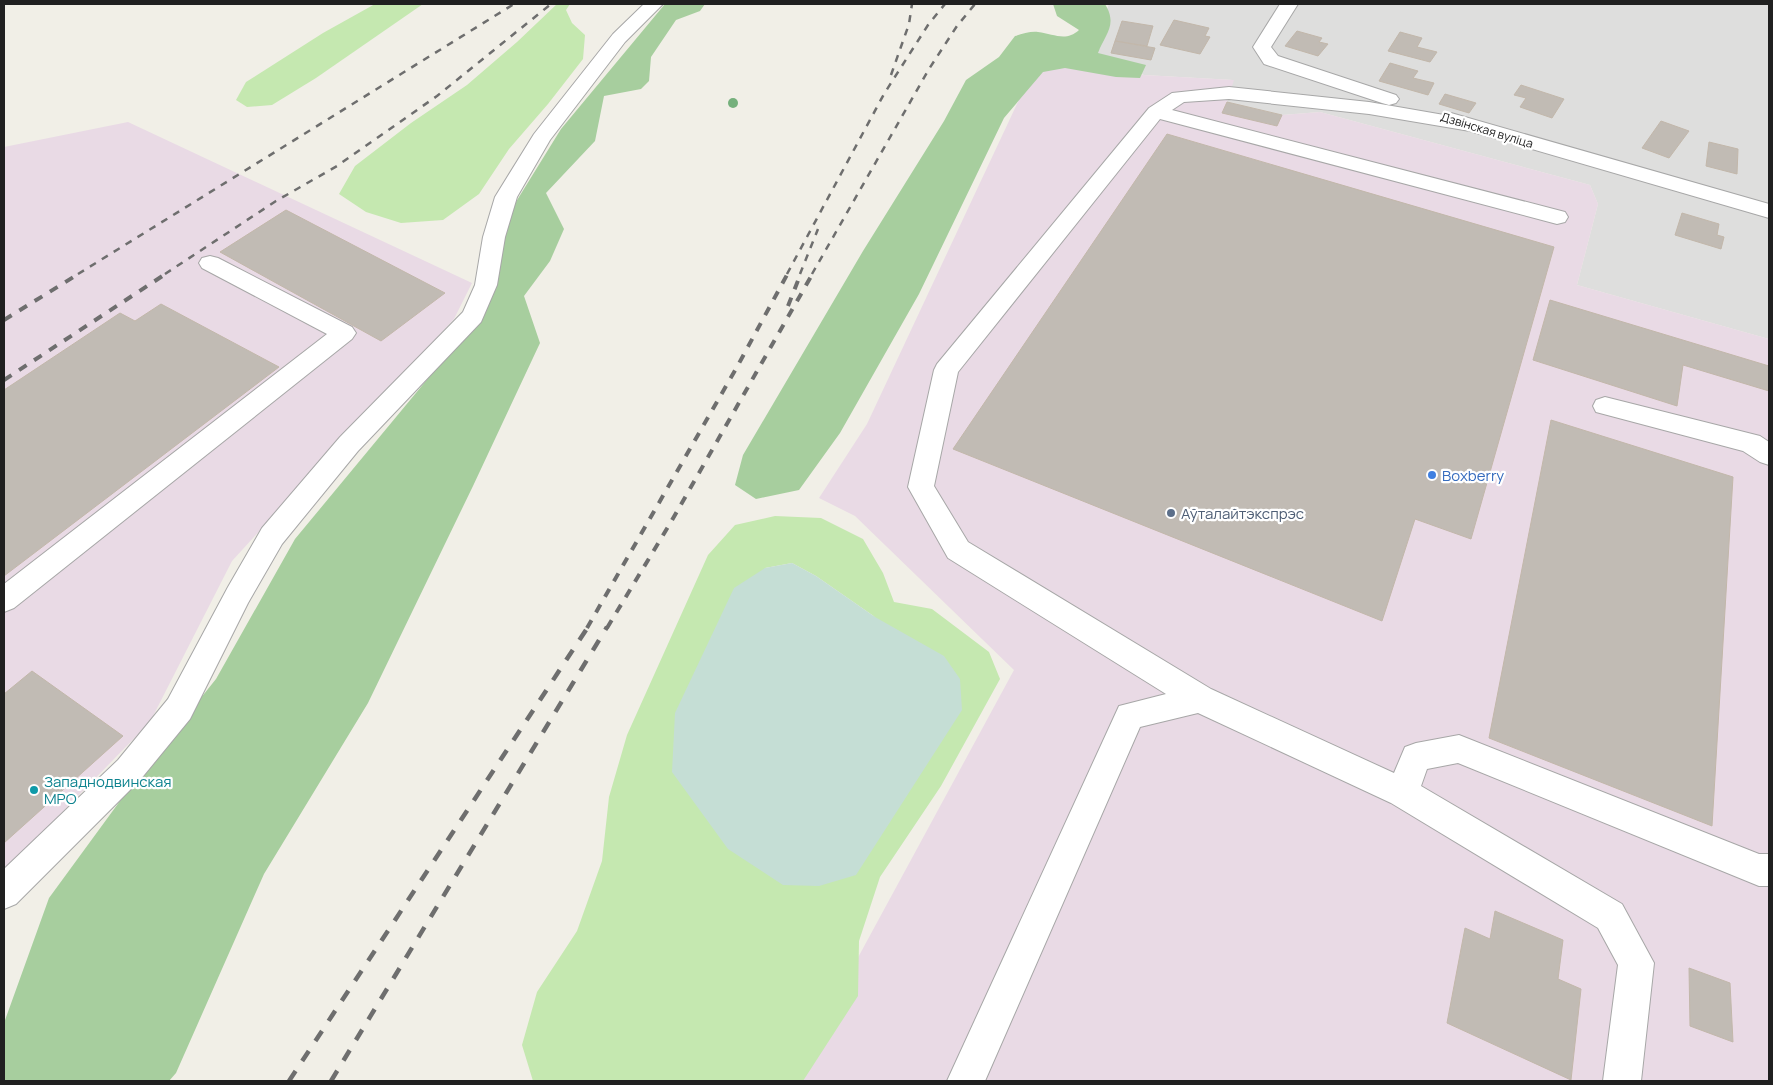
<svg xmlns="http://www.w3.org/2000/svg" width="1773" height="1085" font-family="Manrope,sans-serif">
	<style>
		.residential { fill: #dededd }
		.industrial { fill: #e9dae5 }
		.grass { fill: #c5e8b0; fill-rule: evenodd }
		.forest { fill: #a7ce9e }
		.wetland { fill: #c5ded5 }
		.building { fill: #c1bbb4; stroke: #c2b7aa }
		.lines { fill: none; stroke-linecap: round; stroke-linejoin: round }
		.minor-casing { stroke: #a7a7a7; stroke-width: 2 }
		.minor { fill: #fff; fill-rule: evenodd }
		.rail-far2 { stroke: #6e6e6e; stroke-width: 2.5; stroke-dasharray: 7 7; stroke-linecap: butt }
		.rail-far1 { stroke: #6e6e6e; stroke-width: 4; stroke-dasharray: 9 9; stroke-linecap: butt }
		.rail { stroke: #6e6e6e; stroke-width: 4.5; stroke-dasharray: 12 12; stroke-linecap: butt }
		.tree { fill: #75b07c }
		.shop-dot { fill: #3f7fe0; stroke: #fff; stroke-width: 2 }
		.service-dot { fill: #5c6f8a; stroke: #fff; stroke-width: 2 }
		.culture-dot { fill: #0f9aa8; stroke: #fff; stroke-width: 2 }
		.labels { text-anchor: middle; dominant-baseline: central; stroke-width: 4.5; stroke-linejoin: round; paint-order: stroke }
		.far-street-label { font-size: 12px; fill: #202020; stroke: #fff }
		.shop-label { font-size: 15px; fill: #366cbe; stroke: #fff; text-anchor: start }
		.service-label { font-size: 15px; fill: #4e5e75; stroke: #fff; text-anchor: start }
		.culture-label { font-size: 15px; fill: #0d838f; stroke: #fff; text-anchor: start }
	</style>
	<rect width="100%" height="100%" fill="#f1efe7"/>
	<!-- residential -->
	<path class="residential" d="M 1109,4 L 1769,4 L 1769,339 L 1577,285 L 1598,204 L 1590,185 L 1320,112 L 1282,115 L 1227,102 L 1233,80 L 1144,75 L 1090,54 Z"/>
	<!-- industrial -->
	<g class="industrial">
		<path d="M 1038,59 L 1144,75 L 1234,80 L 1227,102 L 1282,115 L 1320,112 L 1590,185 L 1598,204 L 1577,285 L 1769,339 L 1769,1081 L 791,1081 L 1014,670 L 855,516 L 819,498 L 867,424 Z"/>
		<path d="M 128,122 L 472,283 L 454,319 L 232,561 L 150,722 L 4,872 L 4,147 Z"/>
	</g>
	<!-- grass -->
	<g class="grass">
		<path d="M 375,4 L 423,4 L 316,78 L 272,105 L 247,107 L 236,100 L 246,82 L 323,33 Z"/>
		<path d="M 557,4 L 570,4 L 566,10 L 572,23 L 585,35 L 583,59 L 548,104 L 509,149 L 479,194 L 443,220 L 401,223 L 366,212 L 339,194 L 355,166 L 411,123 L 467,85 L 517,42 Z"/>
		<path d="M 775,516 L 821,518 L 863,539 L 883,573 L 894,602 L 932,609 L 989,652 L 1000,679 L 941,786 L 880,877 L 859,941 L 858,996 L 803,1081 L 533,1081 L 522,1045 L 537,992 L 577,931 L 602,861 L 609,797 L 627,735 L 708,555 L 735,525 ZM 792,563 L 816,576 L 875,617 L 765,568 Z"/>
	</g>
	<!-- forest -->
	<g class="forest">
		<path d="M 665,4 L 705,4 L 700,11 L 676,20 L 651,57 L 649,81 L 641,89 L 604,96 L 595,141 L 546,193 L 564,229 L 550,261 L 524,296 L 540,343 L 473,486 L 368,703 L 264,874 L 176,1073 L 169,1081 L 4,1081 L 4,1023 L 49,898 L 139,775 L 216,679 L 295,539 L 459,341 L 493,239 L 561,129 Z"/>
		<path d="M 1053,4 L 1105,4 C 1118,25 1105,34 1098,53 L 1146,65 L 1140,78 L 1116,77 L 1065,68 L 1043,72 L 1004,118 L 919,294 L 840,433 L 799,490 L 756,499 L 735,485 L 743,455 L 863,251 L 944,121 L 966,80 L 999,57 L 1015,36 C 1022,34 1031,31 1038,32 C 1054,34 1066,42 1079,30 L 1057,16 Z"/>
	</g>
	<!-- wetland -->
	<path class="wetland" d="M 792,563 L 816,576 L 875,617 L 944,656 L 960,679 L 962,710 L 856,875 L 819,886 L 783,885 L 728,849 L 672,772 L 675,713 L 734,588 L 765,568 Z"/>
	<!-- building -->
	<g class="building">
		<path d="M 1174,20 L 1209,28 L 1205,36 L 1210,37 L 1200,54 L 1160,45 Z"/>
		<path d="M 1122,21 L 1153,26 L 1147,46 L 1115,41 Z"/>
		<path d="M 1297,31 L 1322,38 L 1319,42 L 1328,44 L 1318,56 L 1285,46 Z"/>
		<path d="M 1400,32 L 1422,38 L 1417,47 L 1437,52 L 1430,62 L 1388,51 Z"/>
		<path d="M 1115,41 L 1155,48 L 1151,60 L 1111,53 Z"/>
		<path d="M 1390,63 L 1418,71 L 1413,78 L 1434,83 L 1428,95 L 1379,81 Z"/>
		<path d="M 1521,85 L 1564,99 L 1552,118 L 1520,107 L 1526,98 L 1514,95 Z"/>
		<path d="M 1445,94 L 1476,103 L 1469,113 L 1439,104 Z"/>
		<path d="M 1227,102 L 1282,115 L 1277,126 L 1222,113 Z"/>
		<path d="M 1661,121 L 1689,131 L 1669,158 L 1642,148 Z"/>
		<path d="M 1167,134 L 1554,247 L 1471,539 L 1415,519 L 1382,621 L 953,449 Z"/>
		<path d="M 1709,142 L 1738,149 L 1737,174 L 1706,166 Z"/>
		<path d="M 286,210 L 445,293 L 381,341 L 220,252 Z"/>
		<path d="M 1682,213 L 1719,224 L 1717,235 L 1724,237 L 1721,249 L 1675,235 Z"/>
		<path d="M 1550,300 L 1769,366 L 1769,391 L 1683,365 L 1677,406 L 1533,360 Z"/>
		<path d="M 161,304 L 279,367 L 4,576 L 4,390 L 120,313 L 135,321 Z"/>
		<path d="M 1551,420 L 1733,477 L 1712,826 L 1489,738 Z"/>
		<path d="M 32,671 L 123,736 L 4,843 L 4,694 Z"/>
		<path d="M 1495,911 L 1563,940 L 1558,979 L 1581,989 L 1571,1080 L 1447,1023 L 1465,928 L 1490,939 Z"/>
		<path d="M 1689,968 L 1730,983 L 1733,1042 L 1690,1026 Z"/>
	</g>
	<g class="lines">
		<!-- minor casing -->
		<g class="minor-casing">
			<g id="minor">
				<path d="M 644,4 L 663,4 L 625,42 L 550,140 L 517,197 L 505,237 L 497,285 L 481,322 L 358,451 L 282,544 L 248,603 L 190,719 L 140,780 L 16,904 L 4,909 L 4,869 L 118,760 L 168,699 L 228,587 L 262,528 L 340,437 L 463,312 L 475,285 L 483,237 L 495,197 L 534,134 L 613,34 Z"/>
				<path d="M 1280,4 L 1298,4 L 1271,47 L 1278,56 L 1396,95 L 1399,99 L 1396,103 L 1389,105 L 1382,103 L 1264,64 L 1253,47 Z"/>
				<path d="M 1229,87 L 1369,102 L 1444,115 L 1451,113 L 1769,204 L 1769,218 L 1470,131 L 1369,114 L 1229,99 L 1184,102 L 1172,110 L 1565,212 L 1568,217 L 1565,222 L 1557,224 L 1160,119 L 958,372 L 934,486 L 968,542 L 1211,689 L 1394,773 L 1405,747 L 1416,743 L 1459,735 L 1759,854 L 1769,854 L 1769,886 L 1759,886 L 1458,763 L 1427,769 L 1421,786 L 1622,904 L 1654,963 L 1641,1081 L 1603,1081 L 1618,965 L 1598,928 L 1391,803 L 1198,713 L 1140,727 L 985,1081 L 947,1081 L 1119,706 L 1166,694 L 948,558 L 908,487 L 934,370 L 937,364 L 1149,108 L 1172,93 Z"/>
				<path d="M 210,256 L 218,258 L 352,327 L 356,333 L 352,339 L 14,608 L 4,612 L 4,584 L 327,334 L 202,268 L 199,263 L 202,258 Z"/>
				<path d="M 1605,397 L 1760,436 L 1769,442 L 1769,465 L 1760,462 L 1743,451 L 1596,412 L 1593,406 L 1596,400 Z"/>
			</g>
		</g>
		<!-- minor -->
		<use href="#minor" class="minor"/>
		<!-- rail-far2 -->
		<g class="rail-far2">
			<path d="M 891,75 L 909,24 L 912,4"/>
			<path d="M 78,274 L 514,4"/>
			<path d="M 165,274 L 276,201 L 337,166 L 437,96 L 551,4"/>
			<path d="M 787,274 L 884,94 L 928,25 L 945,4"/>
			<path d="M 800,274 L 818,229"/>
			<path d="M 812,274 L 929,69 L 957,26 L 975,4"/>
		</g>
		<!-- rail-far1 -->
		<g class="rail-far1">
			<path d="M 788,306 L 801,273"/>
			<path d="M 4,320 L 80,273"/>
			<path d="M 4,380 L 167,273"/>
			<path d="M 587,628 L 737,367 L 788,273"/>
			<path d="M 607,628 L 671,522 L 813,273"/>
		</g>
		<!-- rail -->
		<g class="rail">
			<path d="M 289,1081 L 588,627"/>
			<path d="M 331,1081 L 607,627"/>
		</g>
	</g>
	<!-- trees -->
	<circle class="tree" cx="733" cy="103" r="5"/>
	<!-- markers -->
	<circle class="shop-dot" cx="1432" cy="475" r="5"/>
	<circle class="service-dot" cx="1171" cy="513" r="5"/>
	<circle class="culture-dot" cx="34" cy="790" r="5"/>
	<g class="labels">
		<!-- far-street labels -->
		<g class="far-street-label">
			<text transform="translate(1487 130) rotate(17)">Дзвінская вуліца</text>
		</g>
		<!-- shop labels -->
		<g class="shop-label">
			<text x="1442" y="475">Boxberry</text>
		</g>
		<!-- service labels -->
		<g class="service-label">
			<text x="1181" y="513">Аўталайтэкспрэс</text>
		</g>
		<!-- culture labels -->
		<g class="culture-label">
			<text x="44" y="781">Западнодвинская<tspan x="44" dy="17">МРО</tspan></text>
		</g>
	</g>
	<!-- border -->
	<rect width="1773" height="1085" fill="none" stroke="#202020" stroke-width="10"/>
</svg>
